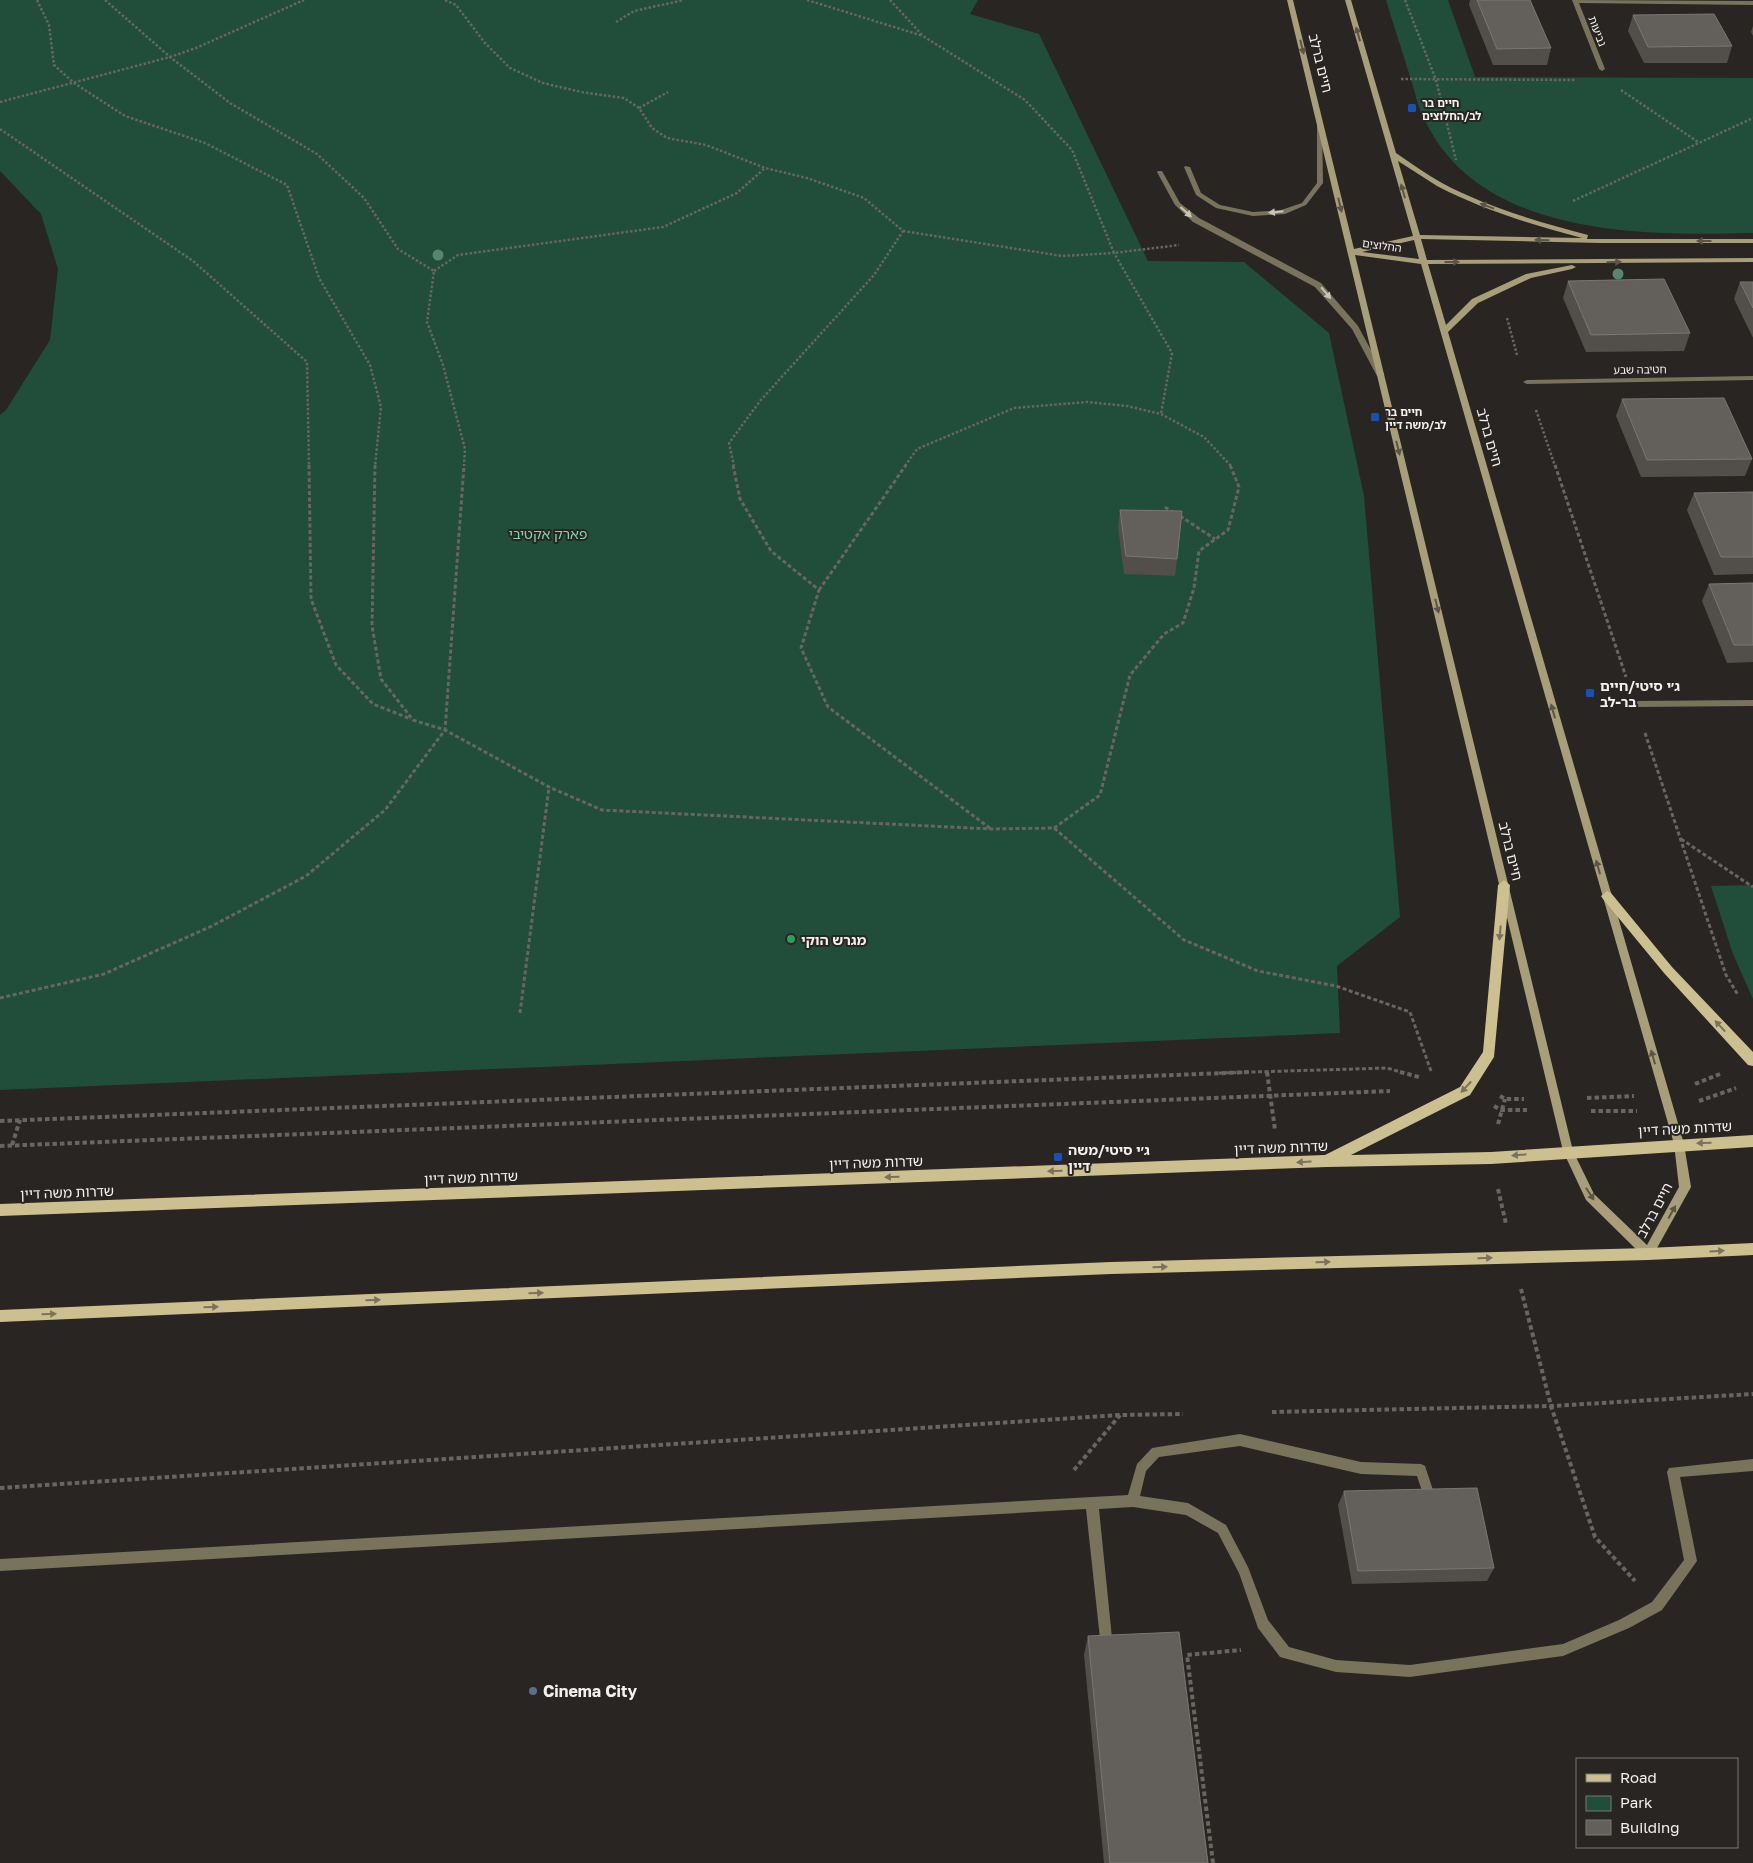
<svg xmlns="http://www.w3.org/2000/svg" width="1753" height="1863" font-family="'Golos Text','Noto Sans Hebrew',sans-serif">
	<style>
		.green { fill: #204e3a }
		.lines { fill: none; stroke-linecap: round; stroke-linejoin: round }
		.path-far2 { stroke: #696563; stroke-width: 2.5; stroke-dasharray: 2.5 2; stroke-linecap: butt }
		.path-far1 { stroke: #696563; stroke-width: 3; stroke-dasharray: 4 2.5; stroke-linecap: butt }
		.path { stroke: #696563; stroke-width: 4; stroke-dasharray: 4.5 3; stroke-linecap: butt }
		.lane { fill: #79735c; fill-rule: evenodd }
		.street { fill: #79735c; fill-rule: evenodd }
		.secondary { fill: #a89e79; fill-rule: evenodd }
		.primary { fill: #cdc090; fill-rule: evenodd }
		.tree { fill: #57866e }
		.wall { fill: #524e4a }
		.building { fill: #63605c; stroke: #7a7673 }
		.oneway { fill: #5c5545 }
		.oneway2 { fill: #c8c5bc }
		.oneway3 { fill: #7b7259 }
		.transit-dot { fill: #1a4fb4; stroke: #292522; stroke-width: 2 }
		.leisure-dot { fill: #2e9e5b; stroke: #292522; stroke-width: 2 }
		.service-dot { fill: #5c6f8a; stroke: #292522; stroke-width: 2 }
		.labels { text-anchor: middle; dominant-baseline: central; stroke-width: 4; stroke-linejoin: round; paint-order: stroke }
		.far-street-label { font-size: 11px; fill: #f3f1ef; stroke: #292522 }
		.far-poi-label { font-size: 11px; font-weight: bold; fill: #f3f1ef; stroke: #292522; text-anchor: start }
		.street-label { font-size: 14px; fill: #f3f1ef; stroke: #292522 }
		.park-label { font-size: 14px; fill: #7cd6ac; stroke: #292522 }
		.poi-label { font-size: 14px; font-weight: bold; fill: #f3f1ef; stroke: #292522; text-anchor: start }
		.near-poi-label { font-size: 16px; font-weight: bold; fill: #f3f1ef; stroke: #292522; text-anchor: start }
	</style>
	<rect width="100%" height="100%" fill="#292522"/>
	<!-- green -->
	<g class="green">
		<path d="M 0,0 L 978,0 L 970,14 L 1039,34 L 1148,261 L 1244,262 L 1329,333 L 1364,496 L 1400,917 L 1337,966 L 1340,1033 L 0,1090 L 0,415 L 6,410 L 50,340 L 58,269 L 41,214 L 0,171 Z"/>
		<path d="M 1386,0 L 1448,0 L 1475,77 L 1753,78 L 1753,233 C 1642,236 1476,237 1423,116 C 1417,105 1415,91 1411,80 C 1403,53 1394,27 1386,0 Z"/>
		<path d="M 1753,885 L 1753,999 L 1733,954 L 1711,886 Z"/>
	</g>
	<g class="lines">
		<!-- path-far2 -->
		<g class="path-far2">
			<path d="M 37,0 L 49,25 L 54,65 L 74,83 L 125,116 L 205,143 L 287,185 L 319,278 L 370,365 L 381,407 L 375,466"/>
			<path d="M 105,0 L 170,57 L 230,103 L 317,154 L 364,198 L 398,249 L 434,271 L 427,322 L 443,365 L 465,449 L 464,466"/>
			<path d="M 445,0 L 456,5 L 485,43 L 510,68 L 543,83 L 581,92 L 624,98 L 639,108 L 652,128 L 667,138 L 706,145 L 765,168 L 807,178 L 864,198 L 903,231 L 874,275 L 760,401 L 729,443 L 734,466"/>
			<path d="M 807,0 L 923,36"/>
			<path d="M 890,0 L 923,36 L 1025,100 L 1072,150 L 1114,253 L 1179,245"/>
			<path d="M 1405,0 L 1436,80 L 1456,160"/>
			<path d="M 616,22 L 634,11 L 684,0"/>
			<path d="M 1401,79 L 1575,80"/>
			<path d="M 1621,90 L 1698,142"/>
			<path d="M 0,102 L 170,57 L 196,48 L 304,0"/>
			<path d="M 639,108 L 668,92"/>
			<path d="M 0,129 L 193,261 L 307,362 L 309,466"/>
			<path d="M 1573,201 L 1753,118"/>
			<path d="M 903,231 L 1062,256 L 1114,253 L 1172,353 L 1161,414"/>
			<path d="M 434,271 L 458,255 L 663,227 L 737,193 L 765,168"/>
			<path d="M 1507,318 L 1517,355"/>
			<path d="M 1536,410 L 1555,466"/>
			<path d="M 905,466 L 917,449 L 1014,408 L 1087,402 L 1127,406 L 1161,414 L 1204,437 L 1231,466"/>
		</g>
		<!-- path-far1 -->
		<g class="path-far1">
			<path d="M 309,465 L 311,599 L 336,665 L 373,704 L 411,719"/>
			<path d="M 375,465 L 372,626 L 381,679 L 413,720 L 445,730 L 549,787 L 602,810 L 991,829 L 1054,828 L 1184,940 L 1258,971 L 1336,986 L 1410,1012 L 1431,1071"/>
			<path d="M 733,465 L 740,499 L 771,551 L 819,590 L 801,648 L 828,707 L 991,829"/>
			<path d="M 1555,465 L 1626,677"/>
			<path d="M 1165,507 L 1172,512"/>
			<path d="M 1180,516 L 1215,539"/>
			<path d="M 819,590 L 906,465"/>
			<path d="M 1645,733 L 1726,975 L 1738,995"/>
			<path d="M 1054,828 L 1100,795 L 1130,675 L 1164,634 L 1183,623 L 1194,588 L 1199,551 L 1228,530 L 1239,487 L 1230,465"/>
			<path d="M 1681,839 L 1753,887"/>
			<path d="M 0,998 L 104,974 L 212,926 L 306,876 L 385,810 L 445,730 L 464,465"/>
			<path d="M 520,1013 L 549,787"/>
			<path d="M 1267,1071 L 1267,1073"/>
			<path d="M 1219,1073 L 1387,1068 L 1404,1073"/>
		</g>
		<!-- path -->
		<g class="path">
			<path d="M 1267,1072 L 1275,1130"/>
			<path d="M 1400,1072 L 1419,1077"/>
			<path d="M 1695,1084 L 1720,1074"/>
			<path d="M 1500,1096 L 1505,1099 L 1524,1099"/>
			<path d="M 1587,1098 L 1634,1096"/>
			<path d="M 1699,1101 L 1736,1088"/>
			<path d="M 1494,1106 L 1501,1110 L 1527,1110"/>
			<path d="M 1591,1111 L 1637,1111"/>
			<path d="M 0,1121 L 1251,1072"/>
			<path d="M 1498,1124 L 1505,1099"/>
			<path d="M 12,1145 L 20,1120"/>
			<path d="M 0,1146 L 1390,1091"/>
			<path d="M 1498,1189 L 1506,1224"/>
			<path d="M 1521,1289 L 1551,1406 L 1595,1537 L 1635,1581"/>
			<path d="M 1272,1412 L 1551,1406 L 1753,1394"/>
			<path d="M 1074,1470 L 1120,1415"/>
			<path d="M 0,1488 L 1120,1415 L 1183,1414"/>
			<path d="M 1213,1863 L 1187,1655 L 1241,1650"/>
		</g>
		<!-- lane -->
		<g class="lane">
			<path d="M 1317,123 L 1322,124 L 1323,183 L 1306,205 L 1285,214 L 1253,216 L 1216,208 L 1196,195 L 1184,167 L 1185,166 L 1190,167 L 1201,193 L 1220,205 L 1253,212 L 1281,210 L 1302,203 L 1317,183 Z"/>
			<path d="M 1158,171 L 1162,171 L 1180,203 L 1199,218 L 1321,283 L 1358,326 L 1384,374 L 1383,376 L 1377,376 L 1352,329 L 1315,287 L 1193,222 L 1175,205 L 1157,172 Z"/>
			<path d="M 1240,1434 L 1361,1462 L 1421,1464 L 1425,1466 L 1433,1490 L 1431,1494 L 1427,1496 L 1423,1494 L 1417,1476 L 1361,1474 L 1240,1446 L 1159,1457 L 1146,1471 L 1140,1496 L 1188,1503 L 1226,1525 L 1248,1567 L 1268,1620 L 1289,1647 L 1336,1660 L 1410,1665 L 1563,1644 L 1619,1620 L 1652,1602 L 1684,1560 L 1667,1472 L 1669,1468 L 1753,1459 L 1753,1471 L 1680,1477 L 1697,1561 L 1662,1610 L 1629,1628 L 1563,1656 L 1410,1677 L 1336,1672 L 1280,1657 L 1258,1628 L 1239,1573 L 1218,1533 L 1186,1515 L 1133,1507 L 1099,1509 L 1113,1648 L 1112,1653 L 1107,1654 L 1102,1653 L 1101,1648 L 1086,1509 L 0,1571 L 0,1559 L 1128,1495 L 1137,1464 L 1152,1448 Z"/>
		</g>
		<!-- street -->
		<g class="street">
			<path d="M 1572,0 L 1753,1 L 1753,5 L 1579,3 L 1605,69 L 1602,71 L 1599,69 Z"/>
			<path d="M 1753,376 L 1753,380 L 1527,384 L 1523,382 L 1527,380 Z"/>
			<path d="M 1753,700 L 1753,706 L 1635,707 L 1630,704 L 1635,701 Z"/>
		</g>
		<!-- secondary -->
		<path class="secondary" d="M 1287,0 L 1293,0 L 1354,249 L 1413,236 L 1345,0 L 1351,0 L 1396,153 C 1411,163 1426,174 1442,183 C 1487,207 1538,222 1588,235 L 1587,239 L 1753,239 L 1753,243 L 1600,243 L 1421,239 L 1427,260 L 1753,258 L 1753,262 L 1428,264 L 1446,325 L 1472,299 L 1526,274 L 1572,265 L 1576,267 L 1572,269 L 1531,278 L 1478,303 L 1448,332 L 1684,1144 L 1691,1187 L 1652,1257 L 1648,1259 L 1644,1257 L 1586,1200 L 1563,1151 ZM 1398,161 C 1411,169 1424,178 1437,186 C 1483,210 1533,225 1582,238 L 1420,235 ZM 1414,240 L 1419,259 L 1362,252 ZM 1355,255 L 1421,264 L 1674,1144 L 1679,1187 L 1647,1245 L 1594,1194 L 1573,1151 Z"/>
		<!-- primary -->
		<g class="primary">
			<path d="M 1504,880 L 1510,885 L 1494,1057 L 1470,1095 L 1351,1155 L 1491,1152 L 1753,1135 L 1753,1147 L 1491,1164 L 1327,1167 L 0,1216 L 0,1204 L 1325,1155 L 1460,1087 L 1483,1052 L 1498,885 Z"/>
			<path d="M 1607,891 L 1611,893 L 1672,967 L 1753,1052 L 1753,1066 L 1748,1065 L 1664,973 L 1603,899 L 1601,896 Z"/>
			<path d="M 1753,1243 L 1753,1255 L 1648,1260 L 1111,1274 L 0,1322 L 0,1310 L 1111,1262 L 1648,1248 Z"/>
		</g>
	</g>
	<!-- trees -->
	<g class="tree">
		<circle cx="438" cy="255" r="5.5"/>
		<circle cx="1618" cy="274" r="5.5"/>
	</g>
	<!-- wall -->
	<g class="wall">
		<path d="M 1470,0 L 1530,0 L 1551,48 L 1547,65 L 1493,65 L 1469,5 Z"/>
		<path d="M 1633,15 L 1732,46 L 1727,63 L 1644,63 L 1628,31 Z"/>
		<path d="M 1753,26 L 1753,36 L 1751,32 Z"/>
		<path d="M 1568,281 L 1690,333 L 1684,351 L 1586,352 L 1563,298 Z"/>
		<path d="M 1740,282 L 1753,282 L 1753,338 L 1734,299 Z"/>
		<path d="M 1622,399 L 1752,459 L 1745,476 L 1641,477 L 1616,416 Z"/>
		<path d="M 1753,492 L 1753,574 L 1714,575 L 1687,510 L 1694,493 Z"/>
		<path d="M 1120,510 L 1177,559 L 1175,576 L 1124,574 L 1118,527 Z"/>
		<path d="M 1753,583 L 1753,662 L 1727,663 L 1702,601 L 1709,584 Z"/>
		<path d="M 1344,1491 L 1494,1568 L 1487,1581 L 1352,1584 L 1338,1505 Z"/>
		<path d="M 1088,1636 L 1208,1863 L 1104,1863 L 1084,1655 Z"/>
	</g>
	<!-- building -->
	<g class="building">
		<path d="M 1477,0 L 1530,0 L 1551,48 L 1497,49 Z"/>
		<path d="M 1714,14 L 1732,46 L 1648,47 L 1633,15 Z"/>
		<path d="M 1664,279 L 1690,333 L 1591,335 L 1568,281 Z"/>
		<path d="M 1740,282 L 1753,282 L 1753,308 Z"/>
		<path d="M 1724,398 L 1752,459 L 1647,460 L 1622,399 Z"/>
		<path d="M 1753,492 L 1753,557 L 1721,557 L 1694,493 Z"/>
		<path d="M 1120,510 L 1182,511 L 1177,559 L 1126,556 Z"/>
		<path d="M 1753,583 L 1753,645 L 1734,645 L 1709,584 Z"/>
		<path d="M 1477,1488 L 1494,1568 L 1358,1571 L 1344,1491 Z"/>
		<path d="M 1179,1632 L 1208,1863 L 1110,1863 L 1088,1636 Z"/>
	</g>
	<!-- one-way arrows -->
	<defs><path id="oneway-solid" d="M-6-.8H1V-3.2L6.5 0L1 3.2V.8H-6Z" transform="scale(1.25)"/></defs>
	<g class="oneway">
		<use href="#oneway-solid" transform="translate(1358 34) rotate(-106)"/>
		<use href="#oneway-solid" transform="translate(1302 47) rotate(76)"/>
		<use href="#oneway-solid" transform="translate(1403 191) rotate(-106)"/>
		<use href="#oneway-solid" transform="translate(1340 205) rotate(76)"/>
		<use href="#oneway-solid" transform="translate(1487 206) rotate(-160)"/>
		<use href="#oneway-solid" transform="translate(1542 240) rotate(-178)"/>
		<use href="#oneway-solid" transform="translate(1704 241) rotate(180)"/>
		<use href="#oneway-solid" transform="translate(1452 262)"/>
		<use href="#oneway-solid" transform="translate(1614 262) rotate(-1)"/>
		<use href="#oneway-solid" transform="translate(1398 448) rotate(76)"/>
		<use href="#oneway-solid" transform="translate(1437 606) rotate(76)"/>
		<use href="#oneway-solid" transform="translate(1553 711) rotate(-106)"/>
		<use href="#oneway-solid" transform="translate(1598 867) rotate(-106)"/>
		<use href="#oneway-solid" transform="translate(1653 1057) rotate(-106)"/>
		<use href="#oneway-solid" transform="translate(1590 1194) rotate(57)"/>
		<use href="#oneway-solid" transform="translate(1672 1212) rotate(-61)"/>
	</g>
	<g class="oneway2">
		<use href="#oneway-solid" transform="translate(1186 212) rotate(42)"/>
		<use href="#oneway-solid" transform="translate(1276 212) rotate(174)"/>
		<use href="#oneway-solid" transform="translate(1326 293) rotate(50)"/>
	</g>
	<g class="oneway3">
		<use href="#oneway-solid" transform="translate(1500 933) rotate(95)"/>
		<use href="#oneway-solid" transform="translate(1720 1026) rotate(-133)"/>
		<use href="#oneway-solid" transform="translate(1466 1087) rotate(133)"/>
		<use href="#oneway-solid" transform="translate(1704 1143) rotate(178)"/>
		<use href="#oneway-solid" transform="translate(1519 1155) rotate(175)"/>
		<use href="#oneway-solid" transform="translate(1304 1162) rotate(177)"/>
		<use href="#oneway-solid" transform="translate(1055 1171) rotate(178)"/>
		<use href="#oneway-solid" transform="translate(892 1177) rotate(178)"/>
		<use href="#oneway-solid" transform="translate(1717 1251) rotate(-3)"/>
		<use href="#oneway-solid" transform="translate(1485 1258) rotate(-2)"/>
		<use href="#oneway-solid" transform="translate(1323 1262) rotate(-2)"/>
		<use href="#oneway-solid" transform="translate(1160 1267) rotate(-2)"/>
		<use href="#oneway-solid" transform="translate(536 1293) rotate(-2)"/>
		<use href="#oneway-solid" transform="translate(373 1300) rotate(-2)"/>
		<use href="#oneway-solid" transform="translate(211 1307) rotate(-2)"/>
		<use href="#oneway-solid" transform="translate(49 1314) rotate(-2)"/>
	</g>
	<!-- markers -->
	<g class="transit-dot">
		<rect x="1407" y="103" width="10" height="10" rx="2.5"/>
		<rect x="1370" y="412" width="10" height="10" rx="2.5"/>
		<rect x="1585" y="688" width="10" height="10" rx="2.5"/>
		<rect x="1053" y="1152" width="10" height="10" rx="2.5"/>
	</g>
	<circle class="leisure-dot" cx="791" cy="939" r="5"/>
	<circle class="service-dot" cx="533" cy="1691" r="5"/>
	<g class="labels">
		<!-- far-street labels -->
		<g class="far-street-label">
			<text transform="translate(1598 31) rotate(69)">נביעות</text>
			<text transform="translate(1382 245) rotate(8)">החלוצים</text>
			<text transform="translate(1640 369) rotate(-1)">חטיבה שבע</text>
		</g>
		<!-- far-poi labels -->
		<g class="far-poi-label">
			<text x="1422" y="102">חיים בר<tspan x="1422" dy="13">לב/החלוצים</tspan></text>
			<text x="1385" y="411">חיים בר<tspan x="1385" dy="13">לב/משה דיין</tspan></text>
		</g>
		<!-- street labels -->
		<g class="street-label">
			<text transform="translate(1321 63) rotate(76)">חיים ברלב</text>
			<text transform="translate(1490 437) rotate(74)">חיים ברלב</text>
			<text transform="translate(1511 851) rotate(76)">חיים ברלב</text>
			<text transform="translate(1685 1128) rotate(-3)">שדרות משה דיין</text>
			<text transform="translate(1281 1147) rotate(-2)">שדרות משה דיין</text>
			<text transform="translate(876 1162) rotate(-2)">שדרות משה דיין</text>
			<text transform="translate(471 1177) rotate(-2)">שדרות משה דיין</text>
			<text transform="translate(67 1192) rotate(-2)">שדרות משה דיין</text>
			<text transform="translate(1654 1210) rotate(-62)">חיים ברלב</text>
		</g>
		<!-- park labels -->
		<g class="park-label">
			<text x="548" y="533">פארק אקטיבי</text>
		</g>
		<!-- poi labels -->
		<g class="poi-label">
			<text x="1600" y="685">ג׳י סיטי/חיים<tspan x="1600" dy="16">בר-לב</tspan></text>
			<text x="801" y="939">מגרש הוקי</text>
			<text x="1068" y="1149">ג׳י סיטי/משה<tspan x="1068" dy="16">דיין</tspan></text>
		</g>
		<!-- near-poi labels -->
		<g class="near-poi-label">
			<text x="543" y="1691">Cinema City</text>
		</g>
	</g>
	<!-- legend -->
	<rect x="1576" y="1758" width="162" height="90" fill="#292522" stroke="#7a7774"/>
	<rect x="1586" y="1774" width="25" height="8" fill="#cdc090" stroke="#7a7774"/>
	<text x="1620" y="1783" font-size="15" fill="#f3f1ef">Road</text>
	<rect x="1586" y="1796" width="25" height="15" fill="#204e3a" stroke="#7a7774"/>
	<text x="1620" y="1808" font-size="15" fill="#f3f1ef">Park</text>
	<rect x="1586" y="1820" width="25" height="15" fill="#63605c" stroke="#7a7774"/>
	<text x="1620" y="1833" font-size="15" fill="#f3f1ef">Building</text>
</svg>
